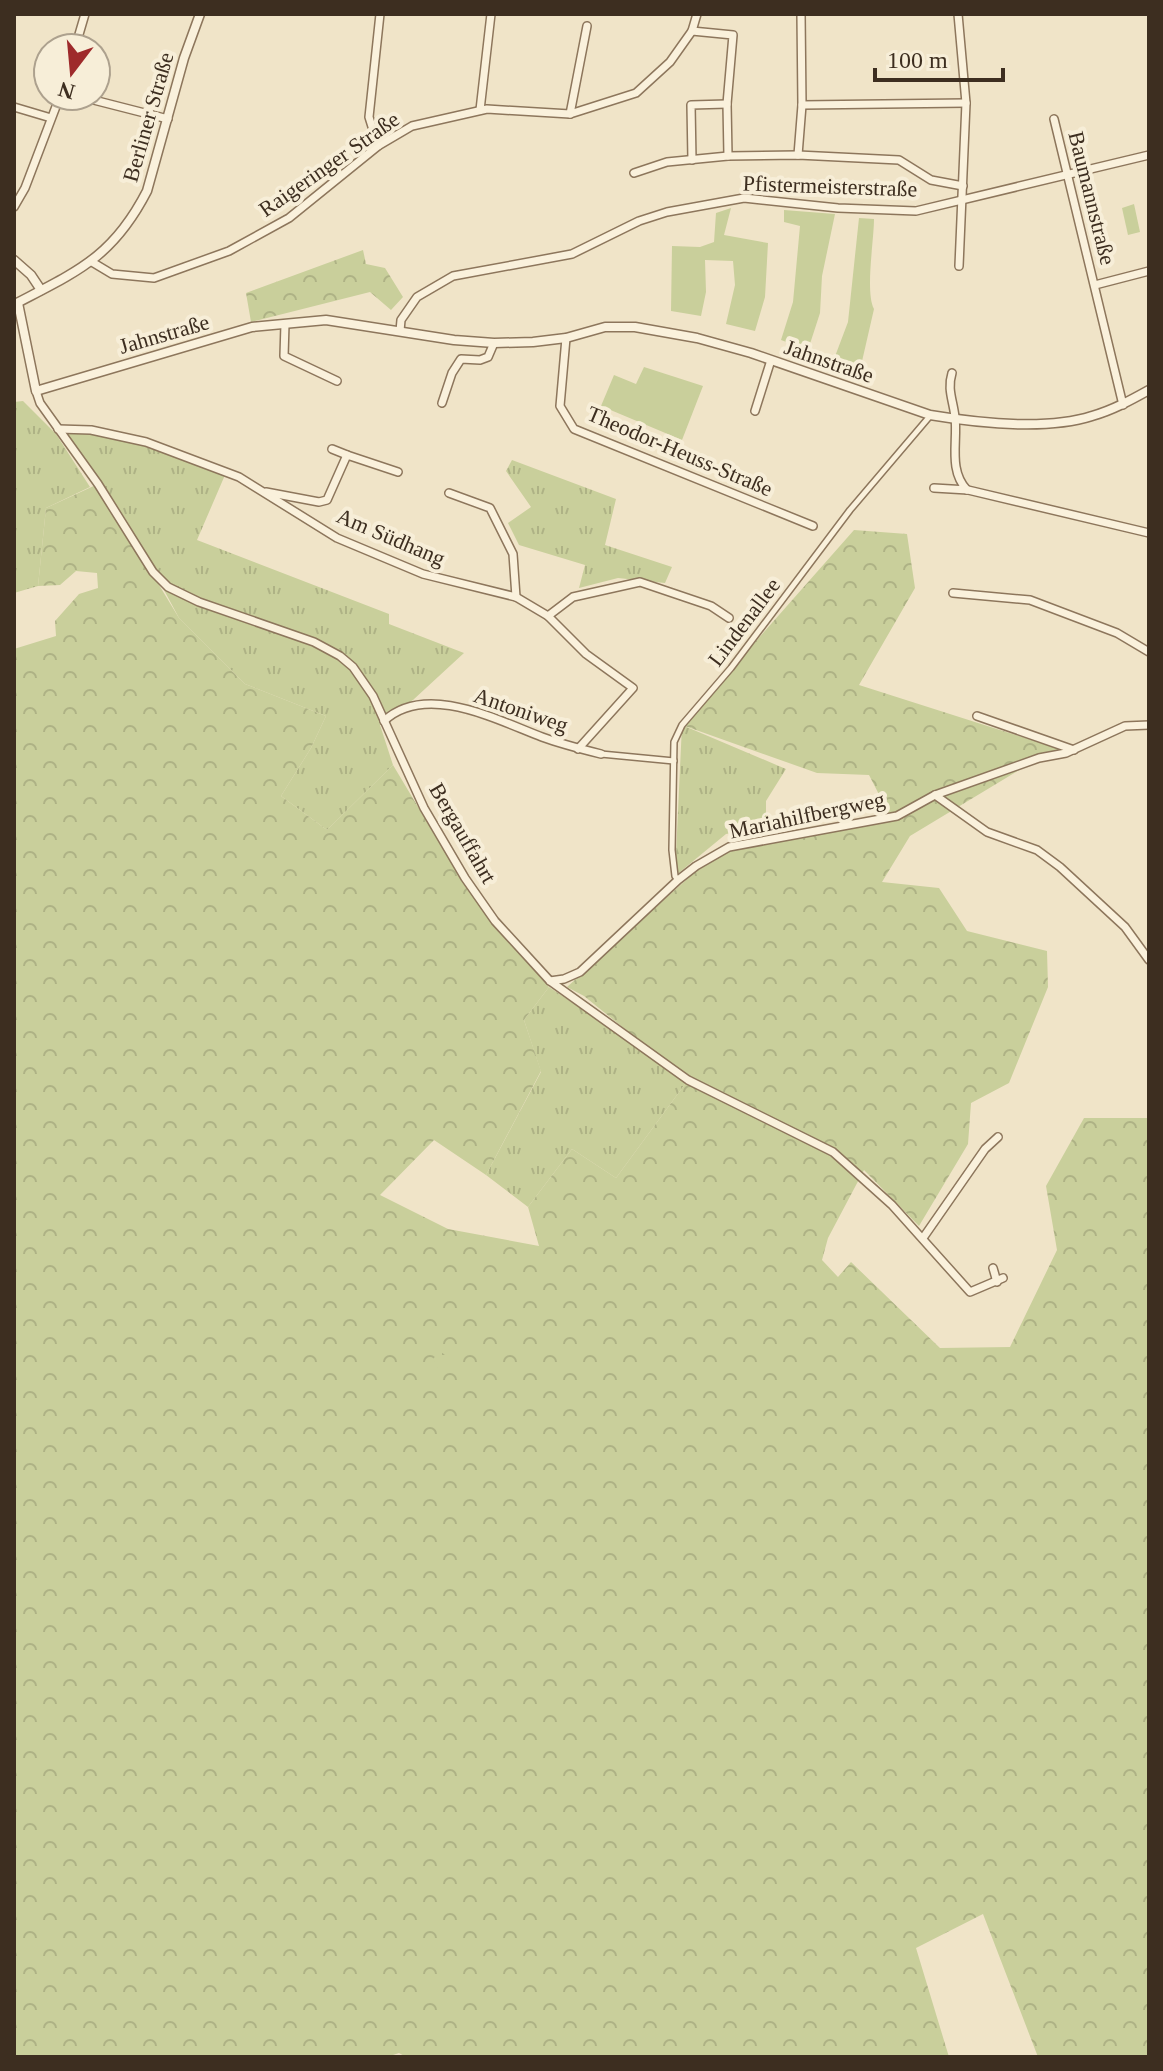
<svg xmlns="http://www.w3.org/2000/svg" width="1163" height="2071" font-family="'Times New Roman',serif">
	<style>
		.grass { fill: url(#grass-tufts) }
		.forest { fill: url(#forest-crowns) }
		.wetland { fill: url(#wetland-marsh) }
		.park { fill: #c9cf9b }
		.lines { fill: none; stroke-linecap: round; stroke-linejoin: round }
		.pedestrian-casing { stroke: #8d765c; stroke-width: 8 }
		.minor-casing { stroke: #8d765c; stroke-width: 10 }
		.tertiary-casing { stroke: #8d765c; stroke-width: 11 }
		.pedestrian { stroke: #faf1dc; stroke-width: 5 }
		.minor { stroke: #faf1dc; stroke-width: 7 }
		.tertiary { stroke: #faf1dc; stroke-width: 8 }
		.labels { text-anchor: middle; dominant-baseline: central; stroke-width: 8; stroke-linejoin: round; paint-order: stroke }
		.street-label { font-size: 22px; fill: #3d2e20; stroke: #f7eed8 }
	</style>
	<defs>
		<pattern id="grass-tufts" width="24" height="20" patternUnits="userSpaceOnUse" patternTransform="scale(2)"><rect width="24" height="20" fill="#c9cf9b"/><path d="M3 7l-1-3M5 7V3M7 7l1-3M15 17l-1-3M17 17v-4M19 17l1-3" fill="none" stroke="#aeb285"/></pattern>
		<pattern id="forest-crowns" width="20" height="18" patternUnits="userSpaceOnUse" patternTransform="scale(2)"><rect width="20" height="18" fill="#c9cf9b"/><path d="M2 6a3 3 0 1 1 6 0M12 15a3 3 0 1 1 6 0" fill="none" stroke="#aeb285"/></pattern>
		<pattern id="wetland-marsh" width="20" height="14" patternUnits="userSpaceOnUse" patternTransform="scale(2)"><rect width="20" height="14" fill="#c9cf9b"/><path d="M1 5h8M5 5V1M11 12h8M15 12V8" fill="none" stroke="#aeb285"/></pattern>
	</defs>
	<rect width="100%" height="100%" fill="#f0e4c8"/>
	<!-- grass -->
	<g class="grass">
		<path d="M 23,401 L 56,434 L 90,487 L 46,508 L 38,586 L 14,593 L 14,402 Z"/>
		<path d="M 66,432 C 121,433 174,457 225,475 L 197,540 L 389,614 L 389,624 L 464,653 L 413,700 L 396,711 L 380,725 L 393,765 L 327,830 L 281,796 L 311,748 L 326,716 L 245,684 L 179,618 L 127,521 Z"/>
		<path d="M 512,460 L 616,499 L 605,545 L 672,567 L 665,583 L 618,578 L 579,588 L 585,565 L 519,545 L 508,523 L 531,507 L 506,471 Z"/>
		<path d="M 682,725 L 786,769 L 766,801 L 766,828 L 726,834 L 675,876 Z"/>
		<path d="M 549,987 L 688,1080 L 616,1178 L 572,1149 L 528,1207 L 486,1175 L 541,1072 L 524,1020 Z"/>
	</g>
	<!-- forest -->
	<g class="forest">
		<path d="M 363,250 L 366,264 L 385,268 L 403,297 L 391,310 L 370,292 L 251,322 L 246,293 Z"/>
		<path d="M 98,484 L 179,618 L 245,684 L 326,716 L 311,748 L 281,796 L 327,830 L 393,765 L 439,842 L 490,919 L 549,987 L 524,1020 L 541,1071 L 486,1175 L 434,1140 L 380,1195 L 448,1229 L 539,1246 L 528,1207 L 572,1149 L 616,1178 L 688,1080 L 584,996 L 567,987 L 725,845 L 889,814 L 869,775 L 817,773 L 682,725 L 854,530 L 907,534 L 915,588 L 859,685 L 1060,749 L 1039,758 L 910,836 L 882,882 L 939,888 L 967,931 L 1047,951 L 1048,987 L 1009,1083 L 971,1103 L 968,1144 L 919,1226 L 864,1170 L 828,1238 L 822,1260 L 838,1277 L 851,1262 L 940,1348 L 1010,1347 L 1057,1250 L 1046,1186 L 1084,1118 L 1149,1118 L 1149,2057 L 1038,2057 L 983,1914 L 916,1948 L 949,2057 L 406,2057 L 399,2053 L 387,2057 L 14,2057 L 14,649 L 56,636 L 55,621 L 79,594 L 98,588 L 97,573 L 76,571 L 60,585 L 38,586 L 46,508 Z"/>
	</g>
	<!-- wetland -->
	<path class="wetland" d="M 440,1351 L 462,1369 L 453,1372 L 439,1369 L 433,1359 Z"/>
	<!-- park -->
	<g class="park">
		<path d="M 1134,204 L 1140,232 L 1128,235 L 1122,208 Z"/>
		<path d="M 731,208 L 724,235 L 768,243 L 765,297 L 755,331 L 726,324 L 735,285 L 733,261 L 705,260 L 706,292 L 701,316 L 671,311 L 672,246 L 700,247 L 714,242 L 716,213 Z"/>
		<path d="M 784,210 L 835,214 L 822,276 L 820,313 L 808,350 L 781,340 L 793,302 L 800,226 L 784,222 Z"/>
		<path d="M 859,218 L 874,219 C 874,241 865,292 874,309 L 860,370 L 834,359 L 848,322 Z"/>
		<path d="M 644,367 L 703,386 L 682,440 L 601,406 L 614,375 L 636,384 Z"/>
	</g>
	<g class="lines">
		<!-- pedestrian casing -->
		<g class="pedestrian-casing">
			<g id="pedestrian">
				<path d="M 601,754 L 674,761"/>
				<path d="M 678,880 L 675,876 L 672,850 L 674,742 L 682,725 L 731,668 L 850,510 L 930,416"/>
			</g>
		</g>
		<!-- minor casing -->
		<g class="minor-casing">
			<g id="minor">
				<path d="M 958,14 L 966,103 L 959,266"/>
				<path d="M 692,31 L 733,35 L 727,104 L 728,156"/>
				<path d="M 75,48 L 85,14"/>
				<path d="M 78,96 L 168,119"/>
				<path d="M 802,105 L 966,103"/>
				<path d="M 14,107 L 51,118"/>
				<path d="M 480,110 L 491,14"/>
				<path d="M 570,114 L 587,26"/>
				<path d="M 1054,119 L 1123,405"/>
				<path d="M 378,146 L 369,117 L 380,14"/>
				<path d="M 798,155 L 802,105 L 801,14"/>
				<path d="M 692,160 L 691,105 L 727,104"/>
				<path d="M 634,173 L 667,162 L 728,156 L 798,155 L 899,160 L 931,180 L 963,186"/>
				<path d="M 14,207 L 25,188 L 60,96"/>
				<path d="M 92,262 L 112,274 L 154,278 L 229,251 L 289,218 L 378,146 L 412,126 L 487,109 L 570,114 L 636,93 L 670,62 L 692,31 L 697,14"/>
				<path d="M 1095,285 L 1149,271"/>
				<path d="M 285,324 L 284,356 L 337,381"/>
				<path d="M 400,331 L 401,320 L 417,297 L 453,276 L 572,254 L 639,221 L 667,212 L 744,198 L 838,208 L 916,211 L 1149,155"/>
				<path d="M 566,338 L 560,406 L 574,429 L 813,526"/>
				<path d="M 952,373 C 947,389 953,400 955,417 C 958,441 948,470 967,490"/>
				<path d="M 36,391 L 40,403 L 98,484 L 153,572 L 168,587 L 199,602 L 314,642 L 340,656 L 353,667 L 373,696 L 424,808 L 465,878 L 495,921 L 550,981 L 688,1080 L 833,1152 L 892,1205 L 970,1292 L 1003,1278"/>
				<path d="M 442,403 L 452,373 L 461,359 L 480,360 L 488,357 L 494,343"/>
				<path d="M 755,411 L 771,360"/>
				<path d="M 58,429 L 91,430 L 146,442 L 239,477 L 337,538 L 423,574 L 516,597 L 548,616 L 586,654 L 633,688 L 578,749"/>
				<path d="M 332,449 L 347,455"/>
				<path d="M 934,488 L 968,490 L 1149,533"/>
				<path d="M 266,492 L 319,502 L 327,500 L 347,455 L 398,472"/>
				<path d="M 449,493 L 490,508 L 513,554 L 516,597"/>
				<path d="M 953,593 L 1030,600 L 1117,633 L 1149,652"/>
				<path d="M 548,616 L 573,597 L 640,582 L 711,606 L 729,618"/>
				<path d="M 977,716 L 1074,750"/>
				<path d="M 384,721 C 426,682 497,720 542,737 C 561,744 581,749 601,754"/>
				<path d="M 935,795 L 987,832 L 1037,850 L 1060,867 L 1125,927 L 1149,960"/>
				<path d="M 550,981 L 564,979 L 580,972 L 678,880 L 696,866 L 729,847 L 897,816 L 935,795 L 1039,758 L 1066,753 L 1125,726 L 1149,725"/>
				<path d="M 923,1238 L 985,1149 L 998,1137"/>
				<path d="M 993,1268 L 997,1282"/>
			</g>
		</g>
		<!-- tertiary casing -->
		<g class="tertiary-casing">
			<g id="tertiary">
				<path d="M 14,260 L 31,275 L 41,290"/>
				<path d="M 18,303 L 36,391 L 252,327 L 326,320 L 454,340 L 494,343 L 533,342 L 566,338 L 605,327 L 635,327 L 697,338 L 751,353 L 930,415 C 978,423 1045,431 1092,416 C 1113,410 1131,400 1149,390"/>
				<path d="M 15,304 C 78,271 113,257 147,191 L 184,58 L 200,14"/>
			</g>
		</g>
		<!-- pedestrian -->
		<use href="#pedestrian" class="pedestrian"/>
		<!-- minor -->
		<use href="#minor" class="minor"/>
		<!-- tertiary -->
		<use href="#tertiary" class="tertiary"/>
	</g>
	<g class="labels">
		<!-- street labels -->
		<g class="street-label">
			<text transform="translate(148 117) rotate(-74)">Berliner Straße</text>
			<text transform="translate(329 164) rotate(-35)">Raigeringer Straße</text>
			<text transform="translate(830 186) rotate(2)">Pfistermeisterstraße</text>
			<text transform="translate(1092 198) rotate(76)">Baumannstraße</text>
			<text transform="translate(164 334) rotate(-16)">Jahnstraße</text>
			<text transform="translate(829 361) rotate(19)">Jahnstraße</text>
			<text transform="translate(680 451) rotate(23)">Theodor-Heuss-Straße</text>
			<text transform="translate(391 537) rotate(23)">Am Südhang</text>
			<text transform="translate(744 622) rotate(-53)">Lindenallee</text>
			<text transform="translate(521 710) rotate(19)">Antoniweg</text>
			<text transform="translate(807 815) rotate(-12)">Mariahilfbergweg</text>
			<text transform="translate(463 833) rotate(60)">Bergauffahrt</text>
		</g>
	</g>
	<!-- border -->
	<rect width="1163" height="2071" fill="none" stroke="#3d2e20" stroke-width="32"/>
	<!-- north arrow -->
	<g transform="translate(72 72) rotate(196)"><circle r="38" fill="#f7eed8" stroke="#ada18e" stroke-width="2"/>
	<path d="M0-6L14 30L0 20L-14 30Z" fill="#9e2a2b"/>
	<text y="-12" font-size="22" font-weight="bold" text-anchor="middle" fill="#3d2e20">N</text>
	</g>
	<!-- scale -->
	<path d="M875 68v12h128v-12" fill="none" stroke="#3d2e20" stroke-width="4"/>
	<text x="887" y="68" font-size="24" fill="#3d2e20" stroke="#f7eed8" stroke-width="6" paint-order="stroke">100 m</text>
</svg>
